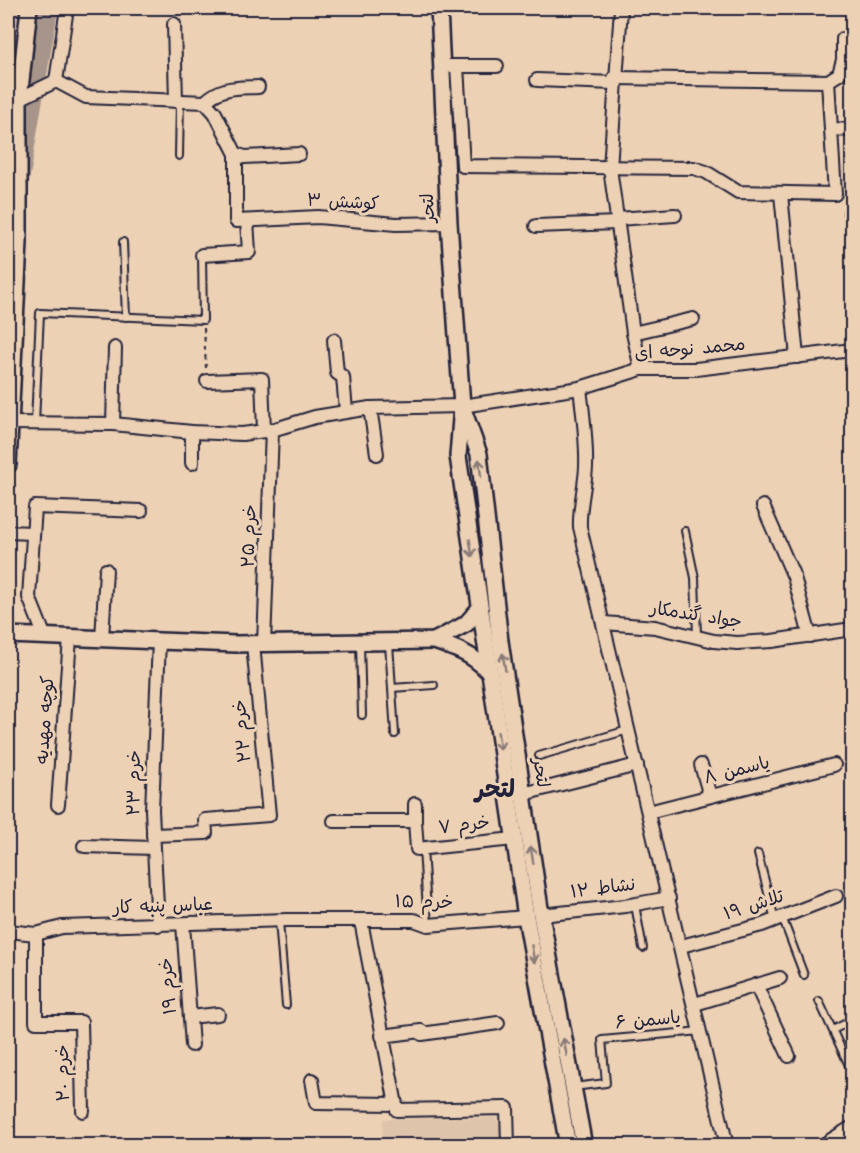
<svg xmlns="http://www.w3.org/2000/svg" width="860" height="1153" font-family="Kalam,'Playpen Sans Arabic',sans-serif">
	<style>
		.built { fill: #dec4ab }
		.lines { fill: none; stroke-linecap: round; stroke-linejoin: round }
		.river { stroke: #a7958b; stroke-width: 26 }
		.service-casing { stroke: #22223b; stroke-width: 10 }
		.minor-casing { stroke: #22223b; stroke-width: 16 }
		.tertiary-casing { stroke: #22223b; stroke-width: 20 }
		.path { stroke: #22223b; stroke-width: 2; stroke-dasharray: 4.5 4.5; stroke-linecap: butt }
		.service { stroke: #edd1b4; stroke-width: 6 }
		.minor { stroke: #edd1b4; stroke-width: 12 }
		.tertiary { stroke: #edd1b4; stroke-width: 15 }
		.oneway { stroke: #887a78 }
		.labels { text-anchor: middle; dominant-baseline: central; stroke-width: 6; stroke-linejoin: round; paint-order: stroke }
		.street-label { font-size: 18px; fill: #22223b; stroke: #edd1b4 }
		.district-label { font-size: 24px; font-weight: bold; fill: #22223b; stroke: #edd1b4 }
	</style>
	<rect width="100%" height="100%" fill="#edd1b4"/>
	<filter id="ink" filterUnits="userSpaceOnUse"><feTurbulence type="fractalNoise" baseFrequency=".0167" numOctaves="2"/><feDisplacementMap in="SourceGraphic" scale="12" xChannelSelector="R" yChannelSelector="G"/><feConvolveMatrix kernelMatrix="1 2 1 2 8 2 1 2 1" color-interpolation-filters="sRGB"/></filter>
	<g filter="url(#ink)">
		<!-- built -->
		<path class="built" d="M 494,1118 L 502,1124 L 502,1145 L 382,1146 L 383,1119 Z"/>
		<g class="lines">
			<!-- river -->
			<path class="river" d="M 8,229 L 45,8"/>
			<!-- service casing -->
			<g class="service-casing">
				<g id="service">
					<path d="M 179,156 L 180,101"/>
					<path d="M 123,242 L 126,317"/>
					<path d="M 35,423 L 40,313 L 203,320 L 202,256"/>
					<path d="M 685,531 L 695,578 L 697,636"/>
					<path d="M 360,644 L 362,715"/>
					<path d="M 389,644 L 395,734"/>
					<path d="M 392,688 L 434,685"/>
					<path d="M 539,756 L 628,730"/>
					<path d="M 423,849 L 428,925"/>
					<path d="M 758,854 L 775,920"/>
					<path d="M 635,905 L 643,948"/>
					<path d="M 782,917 L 804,975"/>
					<path d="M 279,921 L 286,1005"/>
					<path d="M 819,1001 L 852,1072"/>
					<path d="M 833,1030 L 852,1020"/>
					<path d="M 573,1087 L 606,1083 L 602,1040 L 701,1031"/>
				</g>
			</g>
			<!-- minor casing -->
			<g class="minor-casing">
				<g id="minor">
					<path d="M 621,8 L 610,168 L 633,333 L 641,369"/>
					<path d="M 174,24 L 176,101"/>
					<path d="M 450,66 L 497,66"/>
					<path d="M 457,66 L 463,166 L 694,168 L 706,172 L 738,192 L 835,194 L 828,81 L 614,78"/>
					<path d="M 537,80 L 614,83"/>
					<path d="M 56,81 L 86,97 L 205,102 L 215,113 L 236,154 L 236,221 L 318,217 L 396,224 L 449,223"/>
					<path d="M 828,81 L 839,74 L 843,60 L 843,39"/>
					<path d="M 8,97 L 19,99 L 56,81 L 67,8"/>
					<path d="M 205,102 C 221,86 237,88 258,87"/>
					<path d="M 831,129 L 852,130"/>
					<path d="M 236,154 L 245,157 L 299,154"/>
					<path d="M 781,194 L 797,357"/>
					<path d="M 850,213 L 852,212"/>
					<path d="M 617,219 L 675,215"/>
					<path d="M 536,226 L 617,223"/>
					<path d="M 202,255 L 249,252 L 247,221"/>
					<path d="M 633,333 L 693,319"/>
					<path d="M 334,340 L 337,373 L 343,377 L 346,411"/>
					<path d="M 207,381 L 262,379 L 264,431"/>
					<path d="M 580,388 C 583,414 587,441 586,467 C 585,488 579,507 580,527 L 727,1146"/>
					<path d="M 370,408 L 377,454"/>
					<path d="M 10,423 L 113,424 L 192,432 L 242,434 L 272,430 L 315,417 L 370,408 L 462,406 L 580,388 L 641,369 L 696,369 L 852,350"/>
					<path d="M 113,424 L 115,348"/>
					<path d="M 192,463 L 192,432"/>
					<path d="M 763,506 L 794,577 L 810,636"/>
					<path d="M 8,532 L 33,533"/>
					<path d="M 604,623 L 655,627 L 714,641 L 737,643 L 772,641 L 852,629"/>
					<path d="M 45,637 L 29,597 L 35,507 L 141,511"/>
					<path d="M 102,639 L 106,570"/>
					<path d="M 264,644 L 272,430"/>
					<path d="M 701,765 L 710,796"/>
					<path d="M 523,794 L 637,765"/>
					<path d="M 415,804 L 415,821"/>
					<path d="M 58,805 L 70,638"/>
					<path d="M 648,812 L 834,765"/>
					<path d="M 334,821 L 415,821 L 417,849 L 514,839"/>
					<path d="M 153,835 L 206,833 L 205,820 L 269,815 L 253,644"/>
					<path d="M 84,846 L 154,848"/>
					<path d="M 541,915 L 625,906 L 669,898"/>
					<path d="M 361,921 L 397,1110 L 507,1108 L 508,1146"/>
					<path d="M 183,924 L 192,1045"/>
					<path d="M 158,925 L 152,810 L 159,641"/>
					<path d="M 8,931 L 36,934 L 62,927 L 287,920 L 414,920 L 428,925 L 526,917"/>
					<path d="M 36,934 L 36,1022 L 81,1022 L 83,1111"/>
					<path d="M 681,946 L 762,925 L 836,896"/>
					<path d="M 756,985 L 789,1056"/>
					<path d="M 695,1004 L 780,978"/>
					<path d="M 190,1017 L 218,1014"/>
					<path d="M 382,1036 L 421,1031 L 422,1034 L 498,1023"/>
					<path d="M 312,1080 L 316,1103 L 395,1104"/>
					<path d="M 821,1146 L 852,1127"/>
				</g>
			</g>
			<!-- tertiary casing -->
			<g class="tertiary-casing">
				<g id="tertiary">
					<path d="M 439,8 L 449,223 L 462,406 L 458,456 L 526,917 L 568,1146"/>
					<path d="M 464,412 L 479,454 L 500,641 L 541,915 L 584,1146"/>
					<path d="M 8,465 L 19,242 L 19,99 L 29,8"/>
					<path d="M 8,635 L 236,644 L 434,641 L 466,624 L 480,608"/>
					<path d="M 434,641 C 455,648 472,654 487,670"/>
				</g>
			</g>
			<!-- path -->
			<path class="path" d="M 204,328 L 206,368"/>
			<!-- service -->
			<use href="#service" class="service"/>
			<!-- minor -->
			<use href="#minor" class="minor"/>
			<!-- tertiary -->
			<use href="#tertiary" class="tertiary"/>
		</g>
		<!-- one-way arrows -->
		<defs><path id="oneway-shaft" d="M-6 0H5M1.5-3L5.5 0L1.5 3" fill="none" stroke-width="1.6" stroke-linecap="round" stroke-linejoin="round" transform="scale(1.5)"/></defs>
		<g class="oneway">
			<use href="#oneway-shaft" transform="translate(480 468) rotate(-97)"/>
			<use href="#oneway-shaft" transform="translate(471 548) rotate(81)"/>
			<use href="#oneway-shaft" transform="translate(504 662) rotate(-99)"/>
			<use href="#oneway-shaft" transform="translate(499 741) rotate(81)"/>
			<use href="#oneway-shaft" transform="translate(532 855) rotate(-99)"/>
			<use href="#oneway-shaft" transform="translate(533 954) rotate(80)"/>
			<use href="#oneway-shaft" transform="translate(565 1047) rotate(-101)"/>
		</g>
	</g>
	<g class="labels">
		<!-- street labels -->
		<g class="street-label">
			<text transform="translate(343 203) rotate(3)">کوشش ۳</text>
			<text transform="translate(429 208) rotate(-93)">لتحر</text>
			<text transform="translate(690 350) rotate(-5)">محمد نوحه ای</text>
			<text transform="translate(250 536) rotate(-88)">خرم ۲۵</text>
			<text transform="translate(696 616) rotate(9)">جواد گندمکار</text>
			<text transform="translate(46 720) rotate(-86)">کوچه مهدیه</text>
			<text transform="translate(243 731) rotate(-95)">خرم ۲۲</text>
			<text transform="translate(737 771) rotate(-14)">یاسمن ۸</text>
			<text transform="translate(540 773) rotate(82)">لتحر</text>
			<text transform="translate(135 783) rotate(-89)">خرم ۲۳</text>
			<text transform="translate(464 826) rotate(-6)">خرم ۷</text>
			<text transform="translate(603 889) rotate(-7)">نشاط ۱۲</text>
			<text transform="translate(424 903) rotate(1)">خرم ۱۵</text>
			<text transform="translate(754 906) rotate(-18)">تلاش ۱۹</text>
			<text transform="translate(163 907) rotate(-2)">عباس پنبه کار</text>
			<text transform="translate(169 986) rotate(-95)">خرم ۱۹</text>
			<text transform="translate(648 1021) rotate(-5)">یاسمن ۶</text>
			<text transform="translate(64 1073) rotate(-91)">خرم ۲۰</text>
		</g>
		<!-- district labels -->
		<g class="district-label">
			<text x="495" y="790">لتحر</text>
		</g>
	</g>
	<!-- margin -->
	<rect width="860" height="1153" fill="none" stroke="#edd1b4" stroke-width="30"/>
	<rect x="15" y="15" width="830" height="1123" fill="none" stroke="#22223b" stroke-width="2" filter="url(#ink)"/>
</svg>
